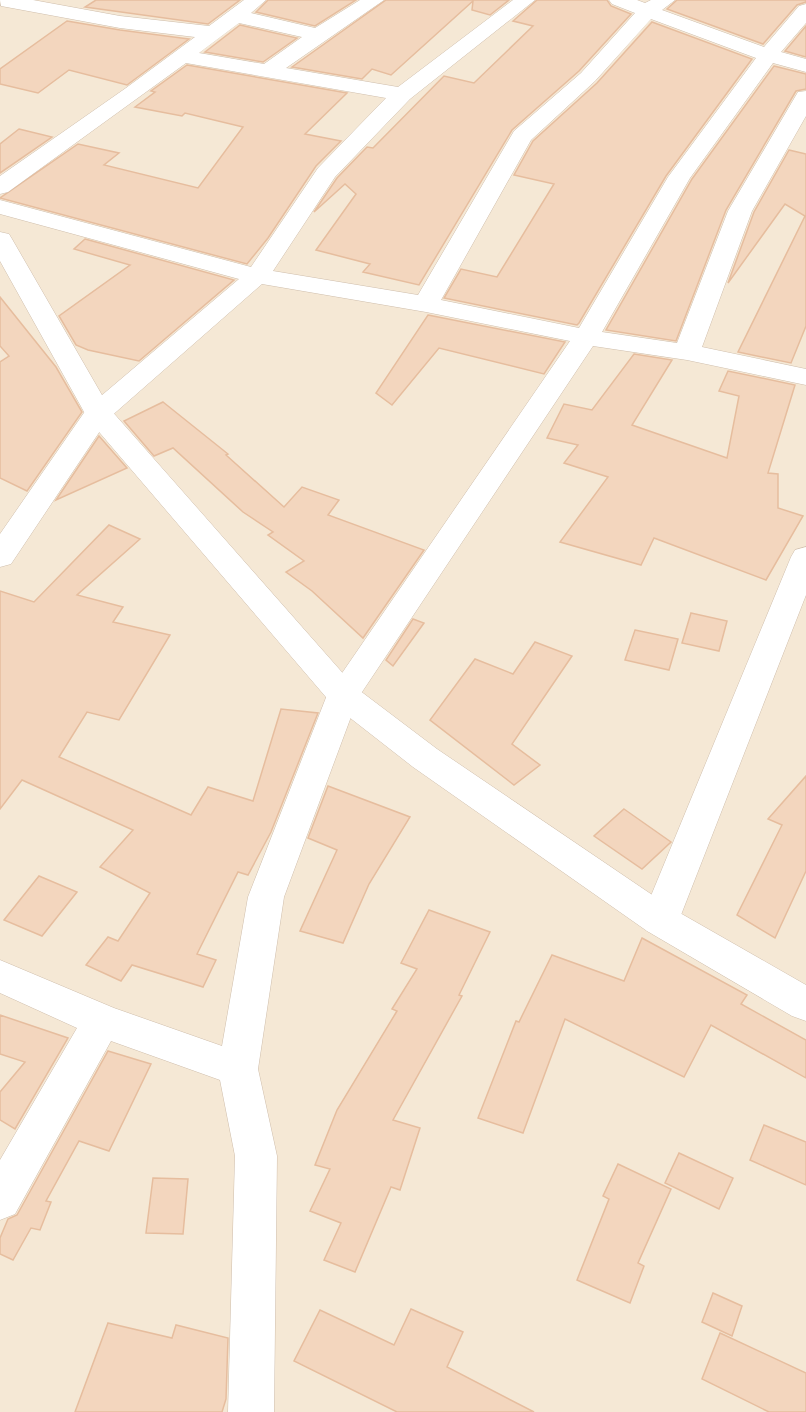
<svg xmlns="http://www.w3.org/2000/svg" width="806" height="1412" font-family="'Sofia Sans Condensed',sans-serif">
	<style>
		.residential { fill: #f5e8d5 }
		.building { fill: #f3d6be; stroke: #e6bd9e; stroke-width: 1.5 }
		.lines { fill: none; stroke-linecap: round; stroke-linejoin: round }
		.minor-casing { stroke: #cfbeac; stroke-width: 1 }
		.tertiary-casing { stroke: #cfbeac; stroke-width: 1 }
		.minor { fill: #fff; fill-rule: evenodd }
		.tertiary { fill: #fff; fill-rule: evenodd }
	</style>
	<rect width="100%" height="100%" fill="#fdf5e7"/>
	<!-- residential -->
	<rect class="residential" x="0" y="0" width="806" height="1412"/>
	<!-- building -->
	<g class="building">
		<path d="M 96,0 L 240,0 L 208,24 L 85,7 Z"/>
		<path d="M 268,0 L 356,0 L 315,26 L 256,12 Z"/>
		<path d="M 386,0 L 509,0 L 490,15 L 472,10 L 473,1 L 391,75 L 372,69 L 362,79 L 292,67 Z"/>
		<path d="M 537,0 L 607,0 L 611,6 L 631,14 L 579,71 L 512,130 L 419,285 L 363,272 L 370,264 L 316,250 L 356,194 L 345,184 L 314,212 L 337,178 L 367,147 L 373,148 L 444,76 L 474,83 L 533,26 L 513,21 Z"/>
		<path d="M 677,0 L 806,0 L 806,2 L 797,5 L 763,44 L 667,9 Z"/>
		<path d="M 67,21 L 120,30 L 189,39 L 127,85 L 69,70 L 38,93 L 0,84 L 0,69 Z"/>
		<path d="M 652,22 L 752,59 L 666,176 L 579,323 L 577,325 L 444,298 L 461,269 L 497,277 L 554,184 L 514,175 L 533,141 L 597,83 Z"/>
		<path d="M 240,25 L 297,38 L 263,62 L 205,52 Z"/>
		<path d="M 806,26 L 806,57 L 785,51 Z"/>
		<path d="M 187,65 L 347,93 L 305,134 L 341,141 L 316,166 L 268,238 L 247,264 L 0,198 L 78,144 L 119,153 L 104,165 L 198,188 L 243,127 L 185,113 L 182,116 L 135,107 L 155,92 L 151,91 Z"/>
		<path d="M 774,66 L 806,74 L 806,89 L 796,91 L 726,210 L 676,341 L 606,330 L 692,179 Z"/>
		<path d="M 19,129 L 52,137 L 0,173 L 0,144 Z"/>
		<path d="M 789,150 L 806,154 L 806,326 L 791,363 L 738,352 L 805,216 L 785,204 L 728,283 L 754,212 Z"/>
		<path d="M 85,239 L 234,280 L 139,361 L 88,350 L 76,345 L 59,316 L 130,265 L 74,249 Z"/>
		<path d="M 0,297 L 56,367 L 82,412 L 27,491 L 0,478 L 0,362 L 9,356 L 0,346 Z"/>
		<path d="M 428,315 L 565,342 L 544,374 L 439,348 L 392,405 L 376,393 Z"/>
		<path d="M 634,354 L 672,360 L 632,425 L 727,458 L 739,396 L 719,391 L 728,371 L 795,385 L 768,473 L 778,474 L 778,508 L 803,516 L 766,580 L 654,538 L 641,565 L 560,542 L 608,477 L 564,463 L 578,445 L 547,438 L 564,404 L 592,410 Z"/>
		<path d="M 163,402 L 228,454 L 226,455 L 284,507 L 302,487 L 339,500 L 328,515 L 424,550 L 363,638 L 312,591 L 286,572 L 304,561 L 268,535 L 273,532 L 243,512 L 173,448 L 154,456 L 124,421 Z"/>
		<path d="M 99,436 L 127,468 L 56,500 Z"/>
		<path d="M 109,525 L 140,539 L 77,595 L 123,607 L 113,622 L 170,635 L 119,720 L 87,712 L 59,757 L 191,815 L 208,787 L 253,801 L 281,709 L 318,713 L 271,832 L 248,875 L 238,872 L 197,954 L 216,960 L 203,987 L 132,965 L 121,981 L 86,965 L 108,937 L 118,941 L 150,893 L 100,867 L 133,830 L 22,780 L 0,809 L 0,591 L 34,602 Z"/>
		<path d="M 691,613 L 727,621 L 719,651 L 682,643 Z"/>
		<path d="M 413,619 L 424,623 L 393,666 L 386,660 Z"/>
		<path d="M 635,630 L 678,639 L 669,670 L 625,660 Z"/>
		<path d="M 535,642 L 572,656 L 512,744 L 540,765 L 514,785 L 430,720 L 475,659 L 513,674 Z"/>
		<path d="M 806,776 L 806,871 L 775,938 L 737,915 L 782,825 L 768,819 Z"/>
		<path d="M 328,786 L 410,817 L 369,884 L 343,943 L 300,931 L 337,850 L 308,838 Z"/>
		<path d="M 624,809 L 671,842 L 642,869 L 594,836 Z"/>
		<path d="M 39,876 L 77,892 L 42,936 L 4,920 Z"/>
		<path d="M 429,910 L 490,932 L 459,995 L 462,996 L 393,1120 L 420,1128 L 400,1190 L 391,1187 L 355,1272 L 324,1260 L 341,1223 L 310,1211 L 330,1169 L 315,1165 L 337,1110 L 397,1011 L 392,1009 L 417,969 L 401,963 Z"/>
		<path d="M 642,938 L 747,995 L 741,1004 L 806,1040 L 806,1078 L 711,1025 L 684,1077 L 565,1019 L 523,1133 L 478,1118 L 516,1021 L 519,1022 L 552,955 L 624,981 Z"/>
		<path d="M 0,1015 L 68,1038 L 15,1129 L 0,1120 L 0,1092 L 25,1062 L 0,1054 Z"/>
		<path d="M 108,1051 L 151,1064 L 109,1151 L 79,1141 L 46,1201 L 51,1202 L 40,1230 L 31,1228 L 13,1260 L 0,1254 L 0,1238 L 8,1219 L 17,1215 Z"/>
		<path d="M 764,1125 L 806,1142 L 806,1185 L 750,1160 Z"/>
		<path d="M 679,1153 L 733,1178 L 719,1209 L 665,1183 Z"/>
		<path d="M 618,1164 L 671,1189 L 638,1263 L 644,1266 L 630,1303 L 577,1280 L 609,1199 L 603,1196 Z"/>
		<path d="M 153,1178 L 188,1179 L 183,1234 L 146,1233 Z"/>
		<path d="M 713,1293 L 742,1306 L 732,1336 L 702,1322 Z"/>
		<path d="M 411,1309 L 463,1332 L 447,1367 L 534,1412 L 397,1412 L 294,1361 L 320,1310 L 394,1345 Z"/>
		<path d="M 108,1323 L 172,1338 L 176,1325 L 228,1338 L 226,1399 L 222,1412 L 75,1412 Z"/>
		<path d="M 720,1333 L 806,1373 L 806,1412 L 769,1412 L 702,1379 Z"/>
	</g>
	<g class="lines">
		<!-- minor casing -->
		<g class="minor-casing">
			<g id="minor">
				<path d="M 0,0 L 33,0 L 120,16 L 209,26 L 244,0 L 266,0 L 251,13 L 315,28 L 360,0 L 384,0 L 286,68 L 398,87 L 513,0 L 535,0 L 410,99 L 335,177 L 273,271 L 418,295 L 514,131 L 581,73 L 635,13 L 612,4 L 609,0 L 637,0 L 645,3 L 651,0 L 675,0 L 662,10 L 764,47 L 799,6 L 806,4 L 806,23 L 781,52 L 806,59 L 806,72 L 773,63 L 690,178 L 602,332 L 677,343 L 728,211 L 795,97 L 798,92 L 806,91 L 806,116 L 752,211 L 702,347 L 806,369 L 806,385 L 687,360 L 593,346 L 358,698 L 284,897 L 258,1069 L 277,1156 L 274,1412 L 228,1412 L 235,1156 L 220,1080 L 111,1041 L 15,1214 L 0,1220 L 0,1160 L 77,1028 L 0,993 L 0,960 L 114,1008 L 222,1046 L 248,897 L 327,695 L 570,341 L 426,312 L 262,284 L 108,419 L 11,564 L 0,567 L 0,534 L 88,407 L 239,279 L 0,214 L 0,200 L 251,267 L 318,168 L 386,98 L 186,63 L 8,192 L 0,194 L 0,176 L 126,88 L 195,37 L 120,28 L 1,6 ZM 651,19 L 756,58 L 668,177 L 579,328 L 441,300 L 531,140 L 595,81 ZM 239,23 L 302,37 L 264,64 L 199,53 Z"/>
				<path d="M 806,547 L 806,595 L 679,920 L 673,931 L 660,935 L 647,931 L 641,920 L 791,557 L 795,550 Z"/>
			</g>
		</g>
		<!-- tertiary casing -->
		<g class="tertiary-casing">
			<path id="tertiary" d="M 0,232 L 9,234 L 12,239 L 110,409 L 355,687 L 437,749 L 673,909 L 806,985 L 806,1021 L 792,1016 L 647,931 L 413,767 L 331,703 L 88,419 L 0,261 Z"/>
		</g>
		<!-- minor -->
		<use href="#minor" class="minor"/>
		<!-- tertiary -->
		<use href="#tertiary" class="tertiary"/>
	</g>
</svg>
